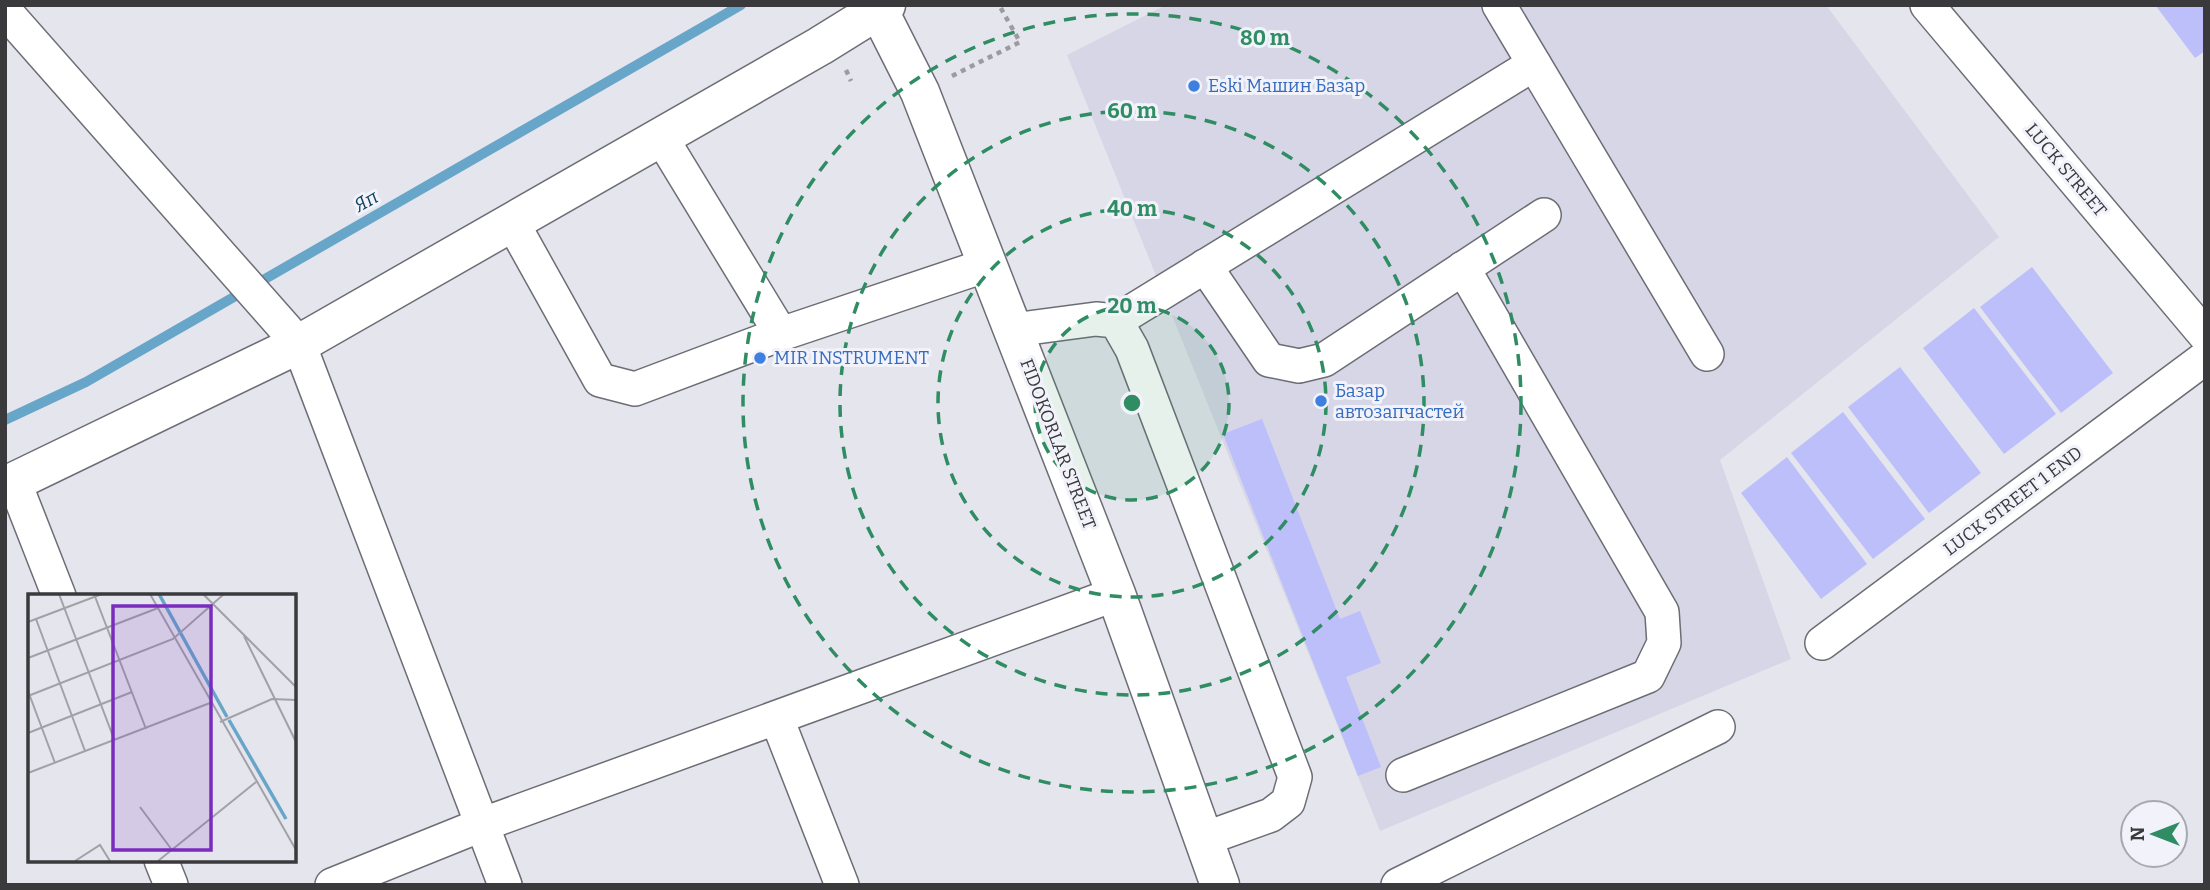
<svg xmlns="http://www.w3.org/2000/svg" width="2210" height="890" font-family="Bitter,serif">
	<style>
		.built { fill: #d6d6e6 }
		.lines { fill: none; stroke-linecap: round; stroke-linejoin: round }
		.stream { stroke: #67a5c9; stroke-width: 10 }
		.building { fill: #bcbffa }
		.minor-casing { stroke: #6c6d75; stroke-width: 36 }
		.major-casing { stroke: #6c6d75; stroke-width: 41 }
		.path { stroke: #9b9ba1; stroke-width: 4.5; stroke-dasharray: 5 5; stroke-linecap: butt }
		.minor { stroke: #fff; stroke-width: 33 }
		.major { stroke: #fff; stroke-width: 38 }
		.ring { fill: none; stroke: #2f8c63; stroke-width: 3.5; stroke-dasharray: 12 9 }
		.shop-dot { fill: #3f7fe0; stroke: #f2f2fb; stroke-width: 2.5 }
		.labels { text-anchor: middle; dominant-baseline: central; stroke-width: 6; stroke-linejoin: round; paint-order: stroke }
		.shop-label { font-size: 18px; fill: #366cbe; stroke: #f2f2fb; text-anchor: start }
		.street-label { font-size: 18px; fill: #3a3a3d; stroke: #f2f2fb }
		.water-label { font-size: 19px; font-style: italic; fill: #10435c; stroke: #f2f2fb }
		.inset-river { fill: none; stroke: #67a5c9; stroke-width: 3.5 }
		.inset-road { fill: none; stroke: #a1a1a7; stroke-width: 2 }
		.view { fill: #7b2cbf; fill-opacity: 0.15; stroke: #7b2cbf; stroke-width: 3.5 }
		.inset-edge { fill: none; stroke: #3a3a3d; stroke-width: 3.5 }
		.centre { fill: #2f8c63; stroke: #f2f2fb; stroke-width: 3.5 }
		.ring-label { font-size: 21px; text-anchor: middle; font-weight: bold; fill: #2f8c63; stroke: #f2f2fb; stroke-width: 6; stroke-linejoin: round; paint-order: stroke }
	</style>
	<rect width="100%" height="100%" fill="#e5e5ee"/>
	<!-- built -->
	<path class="built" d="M 1166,5 L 1826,5 L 1999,237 L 1720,460 L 1791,659 L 1380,831 L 1067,55 Z"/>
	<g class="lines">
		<!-- stream -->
		<path class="stream" d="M 5,420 L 86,382 L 741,5"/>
	</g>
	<!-- building -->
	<g class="building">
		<path d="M 2205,5 L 2205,51 L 2195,58 L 2156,6 Z"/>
		<path d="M 2032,267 L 2113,373 L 2061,413 L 1980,307 Z"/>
		<path d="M 1974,308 L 2056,414 L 2004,454 L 1923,348 Z"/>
		<path d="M 1900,367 L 1981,473 L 1929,513 L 1848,407 Z"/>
		<path d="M 1843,412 L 1925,519 L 1873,559 L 1791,453 Z"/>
		<path d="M 1262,419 L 1340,619 L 1360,611 L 1381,663 L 1346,677 L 1381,767 L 1358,776 L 1223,434 Z"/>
		<path d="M 1787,457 L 1867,564 L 1821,599 L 1741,493 Z"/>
	</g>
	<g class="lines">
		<!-- minor casing -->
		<g class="minor-casing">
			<g id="minor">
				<path d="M 1499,5 L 1707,354"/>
				<path d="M 1927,5 L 2205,335"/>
				<path d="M 5,11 L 299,344 L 505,885"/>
				<path d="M 661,137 L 781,334"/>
				<path d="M 512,222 L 600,380 L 635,389 L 781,334 L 987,265"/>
				<path d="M 1205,266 L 1269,360 L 1299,366 L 1324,360 L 1544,215"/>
				<path d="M 1116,321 L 1534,64"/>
				<path d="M 1013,330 L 1096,319 L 1116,321 L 1132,349 L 1295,777 L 1288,802 L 1271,815 L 1204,839"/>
				<path d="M 14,481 L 59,596"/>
				<path d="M 1822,643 L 2205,358"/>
				<path d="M 777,719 L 842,885"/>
				<path d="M 1403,775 L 1648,676 L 1664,643 L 1662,612 L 1463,268"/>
				<path d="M 161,860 L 171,885"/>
				<path d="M 332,885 L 481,825 L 1116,594"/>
				<path d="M 1398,885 L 1718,727"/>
			</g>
		</g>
		<!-- major casing -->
		<g class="major-casing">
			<g id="major">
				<path d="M 878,9 L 920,92 L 1116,594 L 1220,885"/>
				<path d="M 5,486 L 299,344 L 820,46 L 886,5"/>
			</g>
		</g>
		<!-- path -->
		<g class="path">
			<path d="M 846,70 L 851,81"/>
			<path d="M 952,76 L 1020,42 L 999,5"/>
		</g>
		<!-- minor -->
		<use href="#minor" class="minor"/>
		<!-- major -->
		<use href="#major" class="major"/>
	</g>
	<!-- distance rings -->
	<circle cx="1132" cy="403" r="97" fill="#2f8c63" fill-opacity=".12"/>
	<g class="ring">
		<circle cx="1132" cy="403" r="97"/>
		<circle cx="1132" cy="403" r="194"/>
		<circle cx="1132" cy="403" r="292"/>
		<circle cx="1132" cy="403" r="389"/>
	</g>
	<!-- markers -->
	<g class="shop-dot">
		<circle cx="1194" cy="86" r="7"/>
		<circle cx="760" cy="358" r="7"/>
		<circle cx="1321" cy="401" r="7"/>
	</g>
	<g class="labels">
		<!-- shop labels -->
		<g class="shop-label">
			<text x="1208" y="86">Eski Машин Базар</text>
			<text x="774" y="358">MIR INSTRUMENT</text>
			<text x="1335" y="391">Базар<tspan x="1335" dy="21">автозапчастей</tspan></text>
		</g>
		<!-- street labels -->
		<g class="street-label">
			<text transform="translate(2066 170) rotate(50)">LUCK STREET</text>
			<text transform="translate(1058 444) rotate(69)">FIDOKORLAR STREET</text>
			<text transform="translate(2013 501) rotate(-37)">LUCK STREET 1 END</text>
		</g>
		<!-- water labels -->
		<g class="water-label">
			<text transform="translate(366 201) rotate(-30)">Яп</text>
		</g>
	</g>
	<!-- overview -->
	<g transform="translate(28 594)">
		<rect width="268" height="268" fill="#e5e5ee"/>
		<path class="inset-river" d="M 131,0 L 199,123M 201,126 L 258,225"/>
		<path class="inset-road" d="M 31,0 L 86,145M 66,0 L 118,135M 122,0 L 268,256M 175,0 L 268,93M 8,25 L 57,157M 0,28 L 74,0M 216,42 L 268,148M 0,64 L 130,14M 0,97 L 27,169M 0,102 L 145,45 L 196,0M 192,128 L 244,105 L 268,106M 0,139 L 104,98M 0,179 L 182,109M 112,213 L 144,256M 47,267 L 72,251 L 82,267M 130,267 L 228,188"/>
		<path class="view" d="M 85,12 L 183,12 L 183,256 L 85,256 Z"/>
		<rect width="268" height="268" class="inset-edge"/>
	</g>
	<circle cx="1132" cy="403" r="10" class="centre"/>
	<g class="ring-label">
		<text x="1265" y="45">80 m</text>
		<text x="1132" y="118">60 m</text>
		<text x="1132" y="216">40 m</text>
		<text x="1132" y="313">20 m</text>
	</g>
	<!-- border -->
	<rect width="2210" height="890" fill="none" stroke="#3a3a3d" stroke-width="14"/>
	<!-- north arrow -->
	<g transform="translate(2154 834) rotate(270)"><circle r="33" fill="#f2f2fb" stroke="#a8a8af" stroke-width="2"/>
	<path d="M0-5L12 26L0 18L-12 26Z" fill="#2f8c63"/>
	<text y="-10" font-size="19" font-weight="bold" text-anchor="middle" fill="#3a3a3d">N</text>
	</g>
</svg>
